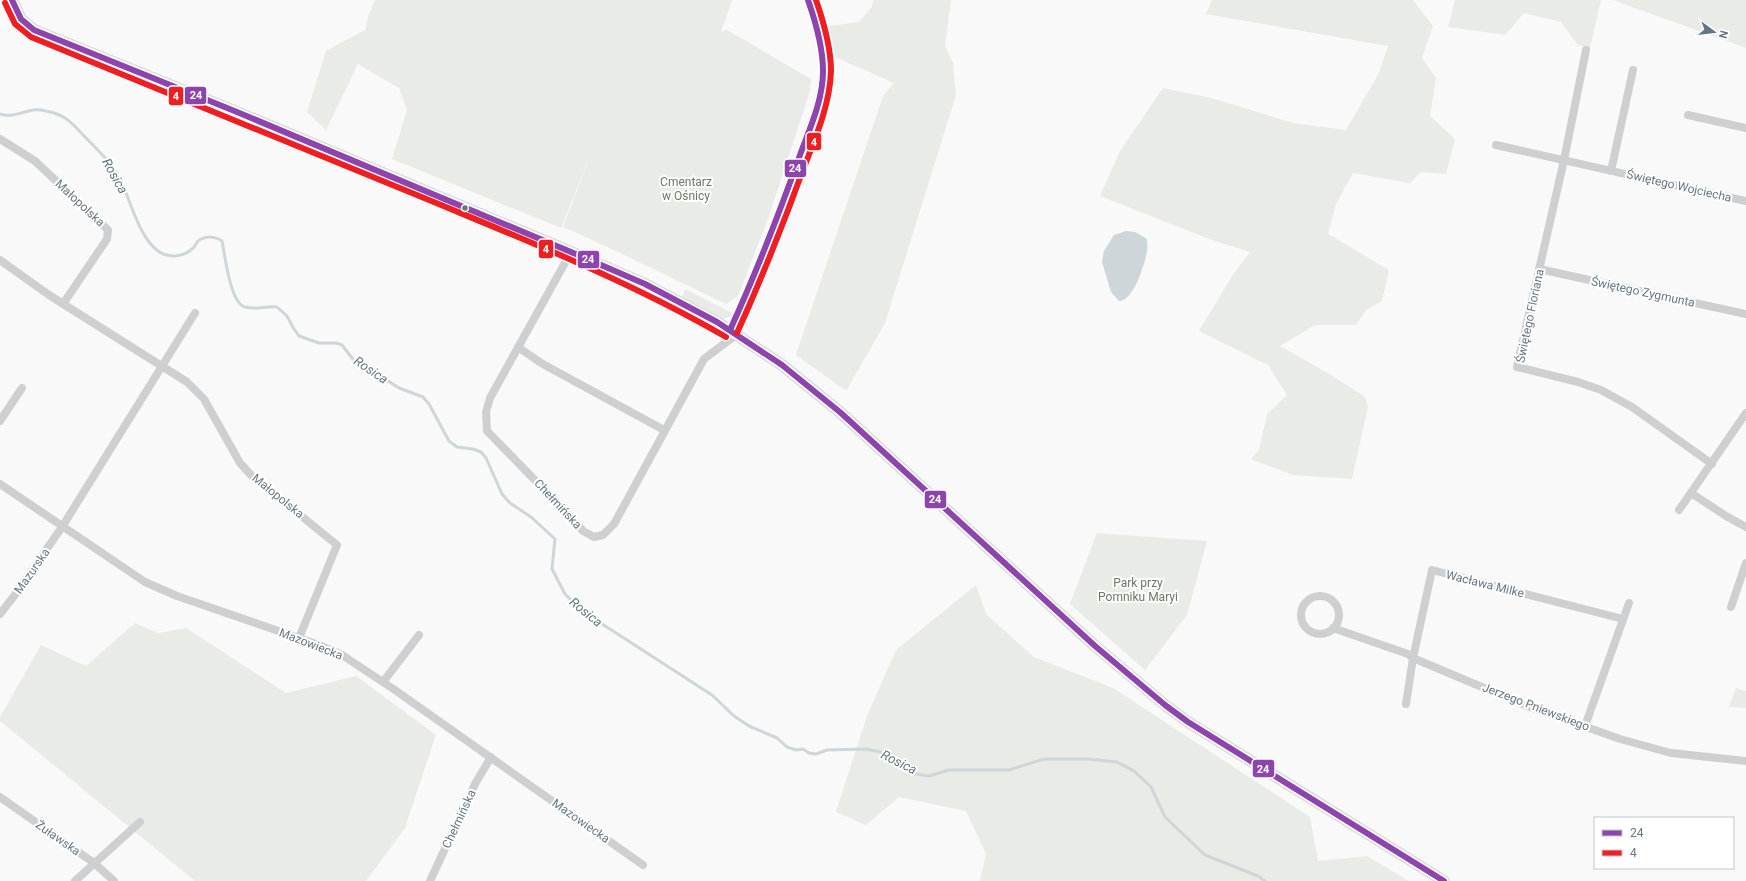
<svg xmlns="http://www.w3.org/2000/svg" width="1746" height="881" font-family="Roboto,sans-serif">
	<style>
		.green { fill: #e8ebe6 }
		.water { fill: #ced6d9 }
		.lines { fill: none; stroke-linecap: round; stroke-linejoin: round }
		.stream { stroke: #ced6d9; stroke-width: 3 }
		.secondary-casing { stroke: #d5d6d7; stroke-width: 12 }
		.street { stroke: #cecfd0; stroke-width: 8 }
		.secondary { stroke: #e1e2e2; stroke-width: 11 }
		.bus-1-casing { stroke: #fff; stroke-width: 9 }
		.bus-2-casing { stroke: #fff; stroke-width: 9 }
		.bus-1 { stroke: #8e44ad; stroke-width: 6 }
		.bus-2 { stroke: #ee1f23; stroke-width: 6 }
		.bus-dot { fill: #657683; stroke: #fff; stroke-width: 1.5 }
		.labels { text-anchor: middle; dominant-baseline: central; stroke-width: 4; stroke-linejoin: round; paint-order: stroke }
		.park-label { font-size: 12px; fill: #687a64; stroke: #fff }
		.street-label { font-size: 12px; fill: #657683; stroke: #fff }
		.water-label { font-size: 13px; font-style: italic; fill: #60757c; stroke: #fff }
		.line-badge { stroke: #fff; stroke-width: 1.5 }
		.badge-label { font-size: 11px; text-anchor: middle; font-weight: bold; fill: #fff }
	</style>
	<rect width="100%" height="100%" fill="#f9f9f9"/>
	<!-- green -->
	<g class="green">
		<path d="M 375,0 L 732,0 L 721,32 L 727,30 L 811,79 L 810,91 L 768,219 L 738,296 L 726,304 L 614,250 L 563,227 L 594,146 L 561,228 L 392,159 L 407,110 L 399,88 L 358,64 L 326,130 L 307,112 L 326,51 L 365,30 L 369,14 Z"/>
		<path d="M 873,0 L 951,0 L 945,46 L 953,63 L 956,95 L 885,323 L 846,391 L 796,355 L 883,96 L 894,83 L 835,57 L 828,26 L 859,22 L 872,7 Z"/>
		<path d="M 1212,0 L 1413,0 L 1433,26 L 1422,58 L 1436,78 L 1430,116 L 1455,139 L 1446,174 L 1421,172 L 1410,183 L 1353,173 L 1336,204 L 1328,234 L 1389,270 L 1382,301 L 1366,310 L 1356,325 L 1315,325 L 1280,346 L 1331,375 L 1365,397 L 1368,407 L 1352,479 L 1293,475 L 1251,459 L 1259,450 L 1267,414 L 1287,395 L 1268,365 L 1199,331 L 1234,273 L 1250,252 L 1212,240 L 1100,196 L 1120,151 L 1163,88 L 1211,98 L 1293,123 L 1346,130 L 1378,75 L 1388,46 L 1206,14 Z"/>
		<path d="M 1455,0 L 1601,0 L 1590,48 L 1578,45 L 1561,22 L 1524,13 L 1505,35 L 1448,27 Z"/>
		<path d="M 1613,0 L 1746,0 L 1746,48 Z"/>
		<path d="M 685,289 L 732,313 L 731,316 L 723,319 L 682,297 Z"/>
		<path d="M 1097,533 L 1207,541 L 1187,615 L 1145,670 L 1070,604 Z"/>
		<path d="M 976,585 L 986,614 L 1034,657 L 1113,688 L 1310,817 L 1318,861 L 1367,856 L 1409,881 L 980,881 L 986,854 L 966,811 L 899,797 L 866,825 L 836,812 L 867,716 L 896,650 Z"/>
		<path d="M 135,623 L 158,633 L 186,628 L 286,693 L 356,676 L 436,735 L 405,828 L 366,881 L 195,881 L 0,721 L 0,717 L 41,645 L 86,666 Z"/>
		<path d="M 1736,688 L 1746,691 L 1746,708 L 1729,707 Z"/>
	</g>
	<!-- water -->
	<path class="water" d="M 1126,231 L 1135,232 L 1147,239 C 1147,243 1148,248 1147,251 C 1145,264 1133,302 1119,301 L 1111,292 L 1102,262 L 1104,251 L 1114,235 Z"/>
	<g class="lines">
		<!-- stream -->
		<path class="stream" d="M 0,114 C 11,118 21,112 33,110 C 42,109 57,113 65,118 C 73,123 80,132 87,139 C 100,152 112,164 121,181 C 131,202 139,237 158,251 C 169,259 185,257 194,247 C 196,245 197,241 199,240 C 206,236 215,236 222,241 C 225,255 230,303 245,307 C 255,310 266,306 277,307 L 287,316 L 294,329 L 299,336 L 319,343 L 336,343 L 342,345 L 355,362 L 365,369 L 382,377 L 399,388 L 423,397 L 429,404 L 449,441 L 457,447 L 473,449 L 481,452 L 486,458 L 502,494 L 510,503 L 531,517 L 555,539 L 552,569 L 565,594 L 582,611 L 712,695 L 734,716 L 749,726 L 777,738 L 787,747 L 796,750 L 803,749 L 809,753 L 816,754 L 827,750 L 865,749 L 881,752 L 894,757 L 905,768 L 916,774 L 929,776 L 949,770 L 1009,770 L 1044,759 L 1087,759 L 1117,762 L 1134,771 L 1151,787 L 1165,817 L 1205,855 L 1258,876 L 1265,881"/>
		<!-- secondary casing -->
		<g class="secondary-casing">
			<path id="secondary" d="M 12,0 L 21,19 L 34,30 L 237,112 L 571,252 L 645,284 L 717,322 L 782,365 L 841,413 L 1095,646 L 1165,705 L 1188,722 L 1444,881"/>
		</g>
		<!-- street -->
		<g class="street">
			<path d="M 1586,50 L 1564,160 L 1517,367 L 1578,382 L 1601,390 L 1632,407 L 1712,464"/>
			<path d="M 1688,115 L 1746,128"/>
			<path d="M 0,139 L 35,161 L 108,230 L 107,239 L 63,304"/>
			<path d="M 1496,145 L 1746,201"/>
			<path d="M 1611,171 L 1633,70"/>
			<path d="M 571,252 L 490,398 L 486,412 L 487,431 L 566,512 L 583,531 L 594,537 L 603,535 L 614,524 L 704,359 L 737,334"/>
			<path d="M 0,260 L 49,295 L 187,382 L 204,399 L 240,463 L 252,476 L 337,545 L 299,638"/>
			<path d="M 1539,269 L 1746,314"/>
			<path d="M 730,330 C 755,275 777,218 798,161 C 807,135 823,98 823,71 C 823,46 816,23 808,0"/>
			<path d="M 518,347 L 541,363 L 664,430"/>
			<path d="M 0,421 L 22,388"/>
			<path d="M 0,484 L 145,582 L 177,596 L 319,645 L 342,655 L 392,688 L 643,865"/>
			<path d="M 1691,493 L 1726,516 L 1746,527"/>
			<path d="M 1679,510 L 1746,413"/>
			<circle cx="1320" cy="615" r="19"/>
			<path d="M 1731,607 L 1746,563"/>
			<path d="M 0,614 L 14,596 L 62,527 L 195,313"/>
			<path d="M 1333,628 L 1408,654 L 1413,658 L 1527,706 L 1620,739 L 1671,753 L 1746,761"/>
			<path d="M 383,682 L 419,635"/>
			<path d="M 1406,704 L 1413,658 L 1432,570 L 1623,619"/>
			<path d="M 1585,726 L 1629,603"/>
			<path d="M 0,797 L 94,863 L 114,881"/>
			<path d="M 75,881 L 140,822"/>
			<path d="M 430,881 L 475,784 L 491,757"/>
		</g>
		<!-- secondary -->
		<use href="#secondary" class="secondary"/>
		<!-- bus-1 casing -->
		<g class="bus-1-casing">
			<g id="bus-1">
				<path d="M 12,0 L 21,19 L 34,30 L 237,112 L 571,252 L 645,284 L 717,322 L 782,365 L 841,413 L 1095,646 L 1165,705 L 1188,722 L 1444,881"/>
				<path d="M 730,330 C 756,273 779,214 800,155 C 810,128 823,100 823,71 C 823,47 816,23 808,0"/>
			</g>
		</g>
		<!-- bus-2 casing -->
		<g class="bus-2-casing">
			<g id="bus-2">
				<path d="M 5,3 L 15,24 L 31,37 C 164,91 297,145 429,200 C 530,242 631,282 726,337"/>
				<path d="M 737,333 C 761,280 783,225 803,170 C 815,139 830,105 831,71 C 831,47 824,23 816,0"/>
			</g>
		</g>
		<!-- bus-1 -->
		<use href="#bus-1" class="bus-1"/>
		<!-- bus-2 -->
		<use href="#bus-2" class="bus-2"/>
	</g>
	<!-- markers -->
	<circle class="bus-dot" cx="465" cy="208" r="3.5"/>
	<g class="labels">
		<!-- park labels -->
		<g class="park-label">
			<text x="686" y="182">Cmentarz<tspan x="686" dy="14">w Ośnicy</tspan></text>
			<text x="1138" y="583">Park przy<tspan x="1138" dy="14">Pomniku Maryi</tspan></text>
		</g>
		<!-- street labels -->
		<g class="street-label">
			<text transform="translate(1679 186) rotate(13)">Świętego Wojciecha</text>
			<text transform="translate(80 203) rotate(43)">Małopolska</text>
			<text transform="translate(1643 292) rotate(12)">Świętego Zygmunta</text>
			<text transform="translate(1530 316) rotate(-78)">Świętego Floriana</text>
			<text transform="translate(278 496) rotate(39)">Małopolska</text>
			<text transform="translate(558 504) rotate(47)">Chełmińska</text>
			<text transform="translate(32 571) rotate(-55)">Mazurska</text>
			<text transform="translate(1485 584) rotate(14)">Wacława Milke</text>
			<text transform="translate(311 644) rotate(21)">Mazowiecka</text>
			<text transform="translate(1536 707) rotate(21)">Jerzego Pniewskiego</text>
			<text transform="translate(459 819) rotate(-65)">Chełmińska</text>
			<text transform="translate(581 821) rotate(35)">Mazowiecka</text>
			<text transform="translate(58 838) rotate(35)">Żuławska</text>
		</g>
		<!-- water labels -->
		<g class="water-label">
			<text transform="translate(115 176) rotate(61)">Rosica</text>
			<text transform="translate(371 370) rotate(34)">Rosica</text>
			<text transform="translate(586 612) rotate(39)">Rosica</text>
			<text transform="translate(899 762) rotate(27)">Rosica</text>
		</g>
	</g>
	<g class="line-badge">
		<rect x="184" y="86" width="23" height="19" rx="4" fill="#8e44ad"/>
		<rect x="168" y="86" width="16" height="20" rx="4" fill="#ee1f23"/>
		<rect x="806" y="132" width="16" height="19" rx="4" fill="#ee1f23"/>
		<rect x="784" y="159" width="23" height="19" rx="4" fill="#8e44ad"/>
		<rect x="538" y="239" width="16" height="20" rx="4" fill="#ee1f23"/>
		<rect x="577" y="250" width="23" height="19" rx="4" fill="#8e44ad"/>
		<rect x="924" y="490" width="23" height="19" rx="4" fill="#8e44ad"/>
		<rect x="1252" y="759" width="23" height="19" rx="4" fill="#8e44ad"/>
	</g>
	<g class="badge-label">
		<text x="196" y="99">24</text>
		<text x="176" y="100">4</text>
		<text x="814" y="146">4</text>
		<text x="795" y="172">24</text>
		<text x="546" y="253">4</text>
		<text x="588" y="263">24</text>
		<text x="935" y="503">24</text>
		<text x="1263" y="773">24</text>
	</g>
	<!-- legend -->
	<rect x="1594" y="817" width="140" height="52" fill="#ffffff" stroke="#c1c8cd"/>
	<rect x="1602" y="830" width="20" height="6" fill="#8e44ad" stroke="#c1c8cd"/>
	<text x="1630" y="837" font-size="12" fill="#657683">24</text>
	<rect x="1602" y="850" width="20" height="6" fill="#ee1f23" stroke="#c1c8cd"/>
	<text x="1630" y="857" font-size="12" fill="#657683">4</text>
	<!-- north arrow -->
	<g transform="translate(1714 32) rotate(105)" stroke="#ffffff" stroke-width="3" paint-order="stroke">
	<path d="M0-3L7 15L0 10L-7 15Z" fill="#657683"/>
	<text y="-6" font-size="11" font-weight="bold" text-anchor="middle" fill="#657683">N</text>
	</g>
</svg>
